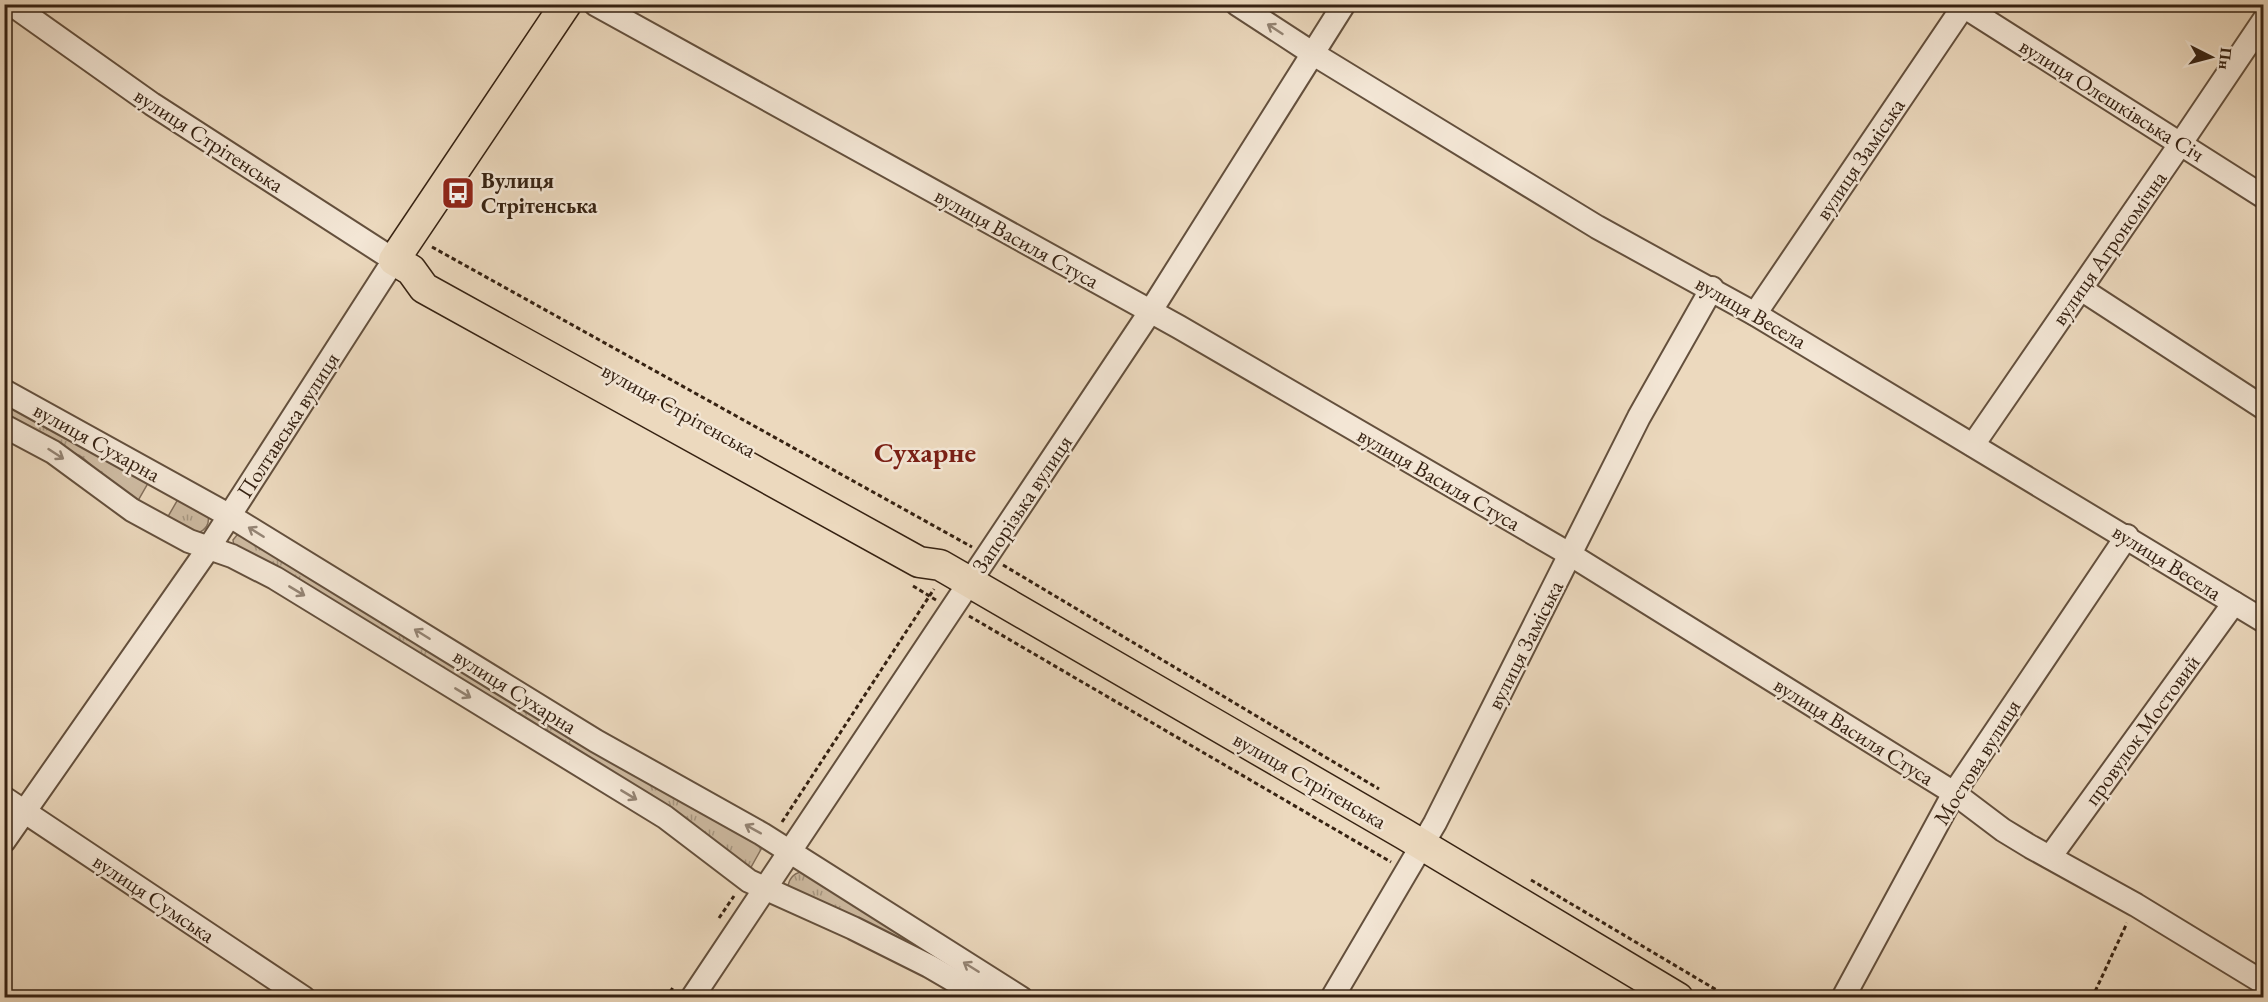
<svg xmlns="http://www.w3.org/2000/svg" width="2268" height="1002" font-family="'EB Garamond',serif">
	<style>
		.grass { fill: url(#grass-tufts); stroke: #826e5a; stroke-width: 1.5 }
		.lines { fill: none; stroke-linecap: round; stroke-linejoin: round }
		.minor-casing { stroke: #64503d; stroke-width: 26 }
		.major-casing { stroke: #362212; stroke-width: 33 }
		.path { stroke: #362212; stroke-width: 3; stroke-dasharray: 4.5 3; stroke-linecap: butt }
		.minor { stroke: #f3e6d5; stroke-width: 22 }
		.major { stroke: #ecd9be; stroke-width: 30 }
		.oneway { stroke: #948474 }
		.labels { text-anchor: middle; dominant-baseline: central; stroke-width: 5; stroke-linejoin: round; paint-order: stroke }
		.street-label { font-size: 22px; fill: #362212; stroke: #f3e6d5 }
		.poi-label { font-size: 22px; font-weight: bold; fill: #362212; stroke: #f3e6d5; text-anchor: start }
		.district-label { font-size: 28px; font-weight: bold; fill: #7a1f14; stroke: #f3e6d5 }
	</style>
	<defs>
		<pattern id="grass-tufts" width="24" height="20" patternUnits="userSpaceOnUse" patternTransform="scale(1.5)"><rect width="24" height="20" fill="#cdbaa1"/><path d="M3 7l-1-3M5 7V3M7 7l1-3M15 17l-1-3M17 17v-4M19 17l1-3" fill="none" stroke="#a79782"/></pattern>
	</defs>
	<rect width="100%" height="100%" fill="#ecd9be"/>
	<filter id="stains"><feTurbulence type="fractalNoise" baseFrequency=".00333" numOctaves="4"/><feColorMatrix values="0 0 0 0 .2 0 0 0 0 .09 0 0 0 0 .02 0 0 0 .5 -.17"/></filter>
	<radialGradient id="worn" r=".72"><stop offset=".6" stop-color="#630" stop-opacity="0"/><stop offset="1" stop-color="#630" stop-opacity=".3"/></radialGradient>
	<!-- grass -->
	<g class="grass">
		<path d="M 4,401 L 151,478 L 136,504 L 82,457 L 5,416 Z"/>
		<path d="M 181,494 L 208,514 C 210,525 206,529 197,534 L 166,520 Z"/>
		<path d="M 237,535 L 245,537 L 764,844 L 750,869 L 234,546 L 233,540 Z"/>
		<path d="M 806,871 L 974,976 L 788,887 C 789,877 795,872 806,871 Z"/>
	</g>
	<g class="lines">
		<!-- minor casing -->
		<g class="minor-casing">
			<g id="minor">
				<path d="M 595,4 L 1179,327 L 1571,555 L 1954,793 L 2003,830 L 2031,847 L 2136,905 L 2264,983"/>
				<path d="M 1237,4 L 1312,53 L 1597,227 L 1755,314 L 2264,621"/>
				<path d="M 1960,4 L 2264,197"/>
				<path d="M 2081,289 L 2264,408"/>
				<path d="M 1755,314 L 1965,4"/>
				<path d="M 4,391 L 230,516 L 596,741 L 762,834 L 1021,998"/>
				<path d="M 4,426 L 53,452 L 132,510 L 189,541 L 232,556 L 275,578 L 665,817 L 749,881 L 853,928 L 929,966 L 984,998"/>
				<path d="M 1973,445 L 2181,143 L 2264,20"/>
				<path d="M 4,798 L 304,998"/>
				<path d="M 4,841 L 208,549 L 394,260 L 152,104 L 11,4"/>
				<path d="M 2050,857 L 2234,603"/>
				<path d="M 692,998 L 1150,312 L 1344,4"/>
				<path d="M 1332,998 L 1435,823 L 1639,417 L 1712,288"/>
				<path d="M 1843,998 L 1954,793 L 2127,536"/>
			</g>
		</g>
		<!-- major casing -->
		<g class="major-casing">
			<path id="major" d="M 566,4 L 394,260 L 411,270 L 424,288 L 919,562 L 940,565 L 947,569 L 1404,834 L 1678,998"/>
		</g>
		<!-- path -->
		<g class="path">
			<path d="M 432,247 L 972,547"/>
			<path d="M 1003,565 L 1379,789"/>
			<path d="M 913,586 L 936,600"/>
			<path d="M 969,616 L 1391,862"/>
			<path d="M 782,822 L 934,589"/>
			<path d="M 1531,880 L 1730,998"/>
			<path d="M 719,918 L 734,896"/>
			<path d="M 666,998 L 674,986"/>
			<path d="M 2092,998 L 2127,923"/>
		</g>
		<!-- minor -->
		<use href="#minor" class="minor"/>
		<!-- major -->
		<use href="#major" class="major"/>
	</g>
	<!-- one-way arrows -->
	<defs><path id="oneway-shaft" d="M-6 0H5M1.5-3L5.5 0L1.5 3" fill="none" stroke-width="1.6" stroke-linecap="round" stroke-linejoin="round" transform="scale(1.5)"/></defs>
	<g class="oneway">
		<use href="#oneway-shaft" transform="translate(1275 29) rotate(-147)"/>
		<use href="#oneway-shaft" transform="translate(56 454) rotate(33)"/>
		<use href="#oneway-shaft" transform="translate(256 532) rotate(-148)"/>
		<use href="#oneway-shaft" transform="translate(297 591) rotate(31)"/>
		<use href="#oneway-shaft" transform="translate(422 634) rotate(-148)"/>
		<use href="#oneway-shaft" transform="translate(463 693) rotate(31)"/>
		<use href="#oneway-shaft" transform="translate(629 795) rotate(31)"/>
		<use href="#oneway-shaft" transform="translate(753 829) rotate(-151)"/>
		<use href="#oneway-shaft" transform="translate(971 967) rotate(-148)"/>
	</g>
	<!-- icons -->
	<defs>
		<g id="bus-square" transform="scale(1.725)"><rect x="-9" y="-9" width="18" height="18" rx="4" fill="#8f2418" stroke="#f3e6d5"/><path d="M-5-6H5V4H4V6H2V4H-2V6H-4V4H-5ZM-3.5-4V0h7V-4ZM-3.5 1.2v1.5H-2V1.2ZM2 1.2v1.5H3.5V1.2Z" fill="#fff"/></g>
	</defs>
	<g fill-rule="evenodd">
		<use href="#bus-square" x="458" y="193"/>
	</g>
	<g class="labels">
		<!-- street labels -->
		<g class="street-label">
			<text transform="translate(2112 100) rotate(32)">вулиця Олешківська Січ</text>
			<text transform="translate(209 140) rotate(33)">вулиця Стрітенська</text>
			<text transform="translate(1860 159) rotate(-56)">вулиця Заміська</text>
			<text transform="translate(1017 238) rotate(29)">вулиця Василя Стуса</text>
			<text transform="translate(2109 248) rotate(-55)">вулиця Агрономічна</text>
			<text transform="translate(1751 312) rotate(30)">вулиця Весела</text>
			<text transform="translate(679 410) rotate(29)">вулиця Стрітенська</text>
			<text transform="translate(288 425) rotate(-57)">Полтавська вулиця</text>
			<text transform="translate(97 442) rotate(29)">вулиця Сухарна</text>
			<text transform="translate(1439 479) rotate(30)">вулиця Василя Стуса</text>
			<text transform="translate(1022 504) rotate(-56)">Запорізька вулиця</text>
			<text transform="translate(2167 562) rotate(32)">вулиця Весела</text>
			<text transform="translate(1525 645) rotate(-63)">вулиця Заміська</text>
			<text transform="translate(515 691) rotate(32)">вулиця Сухарна</text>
			<text transform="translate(2142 730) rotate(-54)">провулок Мостовий</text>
			<text transform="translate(1854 731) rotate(32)">вулиця Василя Стуса</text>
			<text transform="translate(1977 762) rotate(-58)">Мостова вулиця</text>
			<text transform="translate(1310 780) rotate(30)">вулиця Стрітенська</text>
			<text transform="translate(154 898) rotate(34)">вулиця Сумська</text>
		</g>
		<!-- poi labels -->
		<g class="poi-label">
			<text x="481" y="180">Вулиця<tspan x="481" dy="25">Стрітенська</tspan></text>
		</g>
		<!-- district labels -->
		<g class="district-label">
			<text x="925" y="452">Сухарне</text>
		</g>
	</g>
	<!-- margin -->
	<rect width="2268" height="1002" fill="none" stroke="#ecd9be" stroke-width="24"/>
	<rect x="6" y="6" width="2256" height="990" fill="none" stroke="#362212" stroke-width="3"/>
	<rect x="12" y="12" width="2244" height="978" fill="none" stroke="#362212" stroke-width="1.5"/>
	<!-- north arrow -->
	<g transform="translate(2211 57) rotate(96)" stroke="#f3e6d5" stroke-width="4.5" paint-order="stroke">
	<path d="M0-4.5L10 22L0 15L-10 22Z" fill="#362212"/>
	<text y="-9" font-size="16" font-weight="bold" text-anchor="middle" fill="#362212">Пн</text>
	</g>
	<rect width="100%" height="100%" filter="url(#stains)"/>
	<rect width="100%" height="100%" fill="url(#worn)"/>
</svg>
